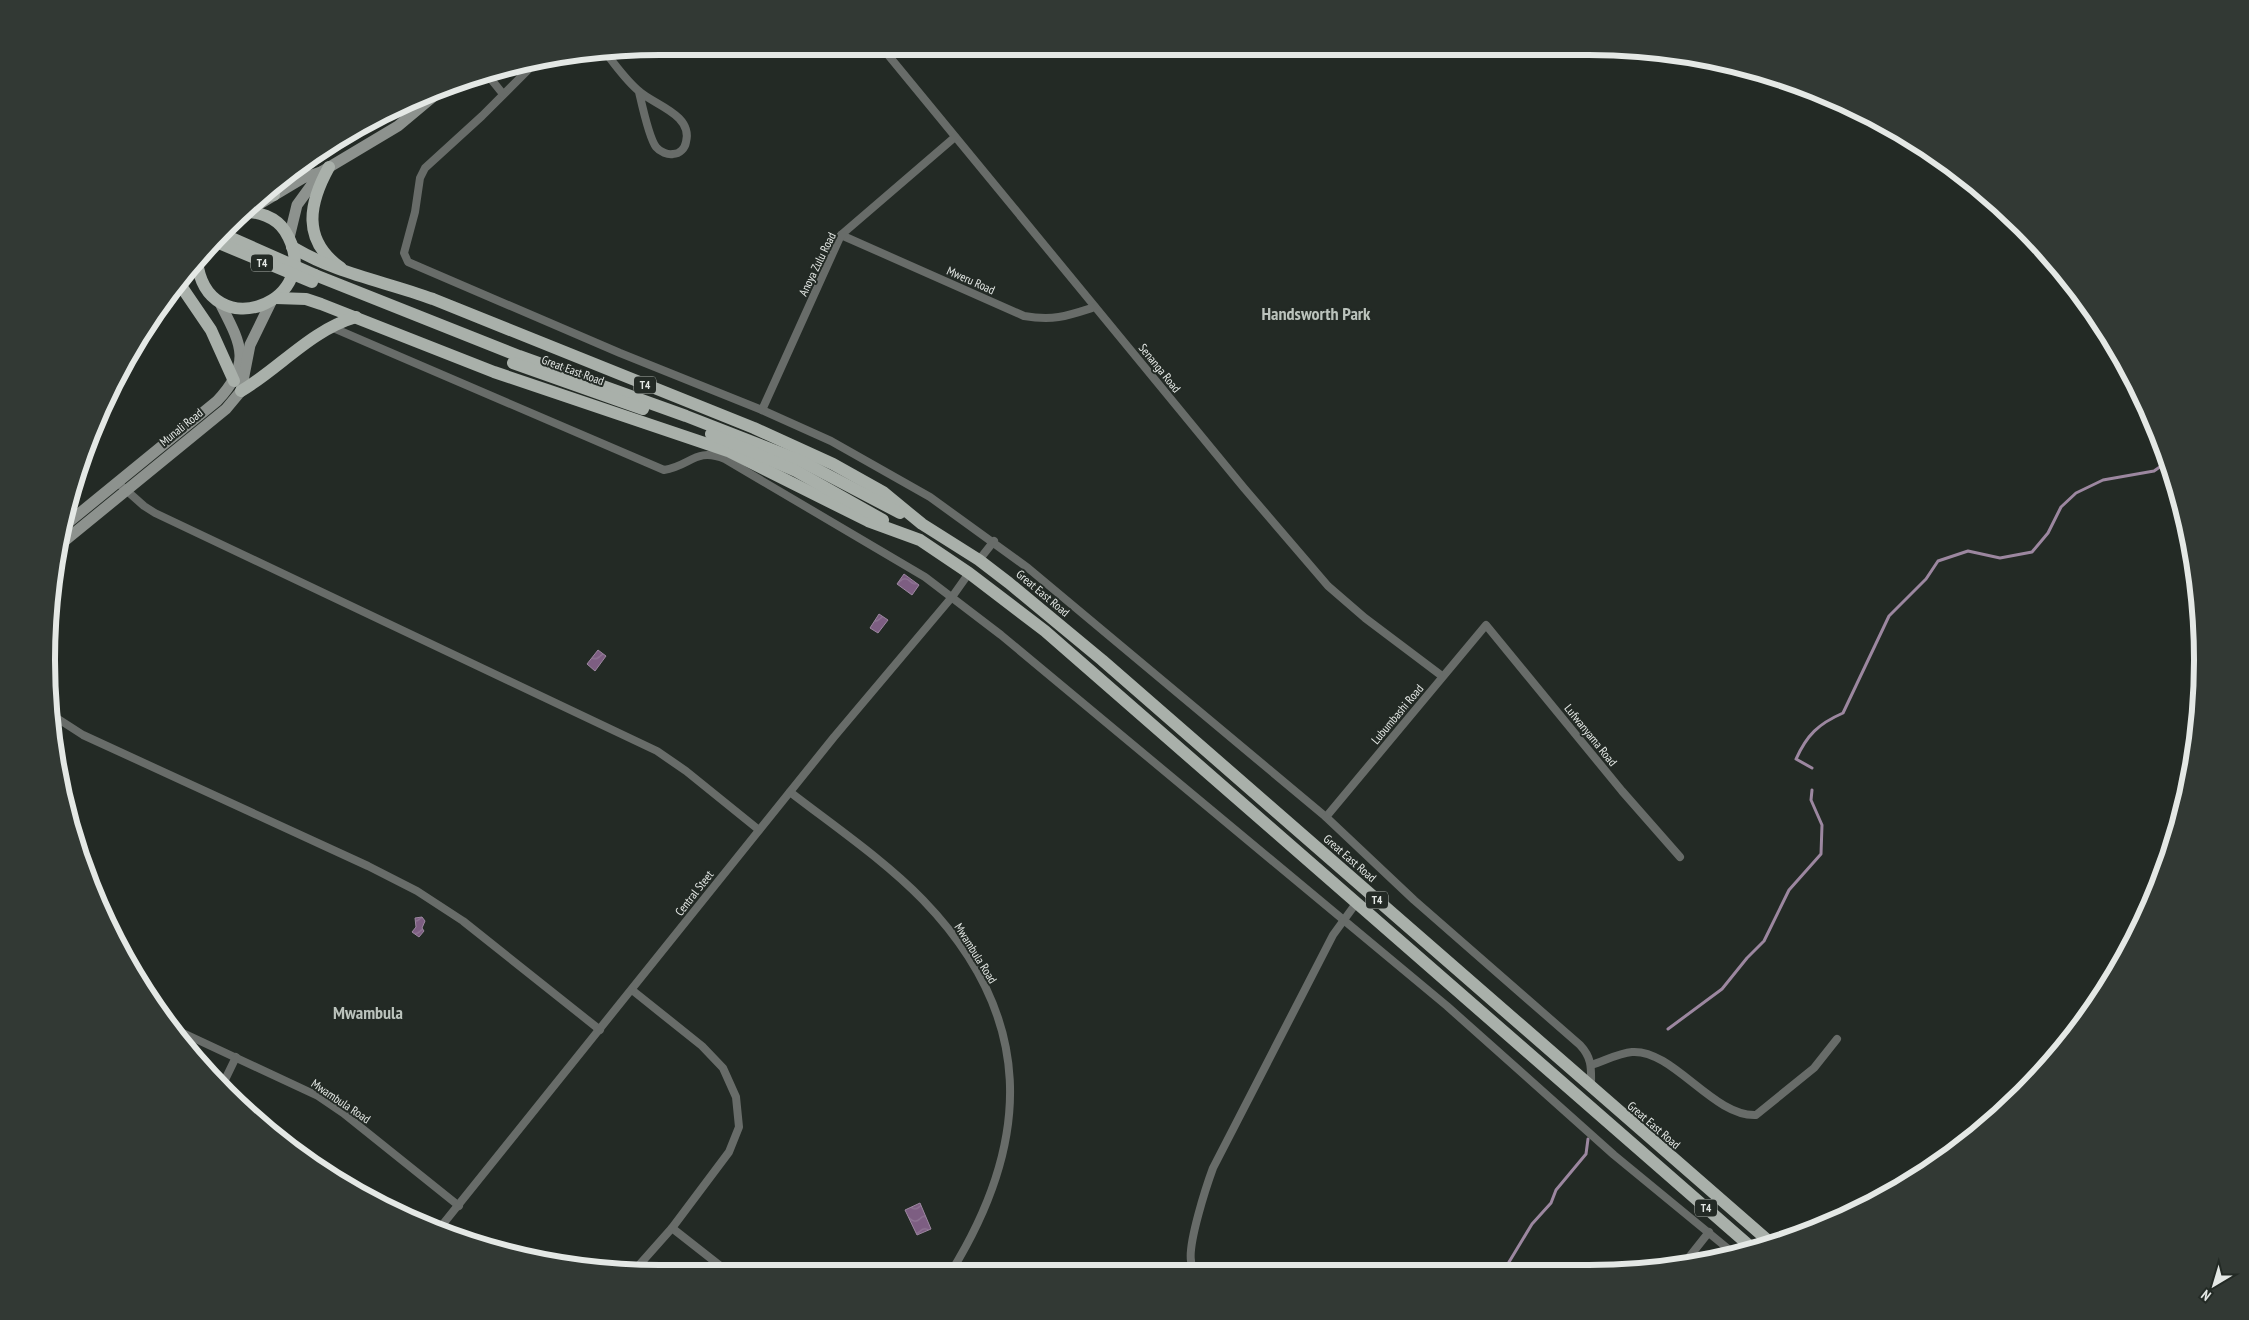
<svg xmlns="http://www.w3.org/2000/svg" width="2249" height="1320" font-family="'PT Sans Narrow',sans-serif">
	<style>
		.grass { fill: url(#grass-tufts) }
		.water { fill: url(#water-waves); stroke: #9c87a0 }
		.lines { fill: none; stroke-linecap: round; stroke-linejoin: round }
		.stream { stroke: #9c87a0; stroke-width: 3 }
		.street { stroke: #686c69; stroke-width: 8 }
		.secondary { stroke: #8d928e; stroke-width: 11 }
		.primary { stroke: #a9b0aa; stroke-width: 12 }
		.primary-bridge { stroke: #a9b0aa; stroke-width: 12 }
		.labels { text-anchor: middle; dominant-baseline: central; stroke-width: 4; stroke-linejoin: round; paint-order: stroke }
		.shield { fill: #232a25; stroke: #aaafab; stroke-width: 1 }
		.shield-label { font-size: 11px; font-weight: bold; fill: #e4e8e5 }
		.street-label { font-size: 12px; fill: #e4e8e5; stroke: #232a25 }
		.district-label { font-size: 18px; font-weight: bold; fill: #bbc3bc; stroke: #232a25 }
		.rim { fill: none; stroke: #e4e8e5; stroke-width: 6 }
	</style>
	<defs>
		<pattern id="grass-tufts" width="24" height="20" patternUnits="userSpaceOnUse" patternTransform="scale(1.25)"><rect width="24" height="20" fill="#4b354f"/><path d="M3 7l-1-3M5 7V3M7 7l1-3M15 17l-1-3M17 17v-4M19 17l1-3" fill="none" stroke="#655268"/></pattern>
		<pattern id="water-waves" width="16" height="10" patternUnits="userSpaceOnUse" patternTransform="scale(1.25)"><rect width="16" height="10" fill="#7d5e82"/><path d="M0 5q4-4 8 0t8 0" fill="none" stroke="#8f7594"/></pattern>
	</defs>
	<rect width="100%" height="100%" fill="#232a25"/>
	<!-- grass -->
	<path class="grass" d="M 398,106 L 345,140 L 329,146 L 388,110 Z"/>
	<!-- water -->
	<g class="water">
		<path d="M 904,574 L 919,585 L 912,595 L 897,584 Z"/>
		<path d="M 879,614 L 888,620 L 878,633 L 870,628 Z"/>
		<path d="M 598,650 L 606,656 L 595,671 L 587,664 Z"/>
		<path d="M 422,917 L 425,921 L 422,928 L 424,931 L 419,937 L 412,932 L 416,927 L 415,918 Z"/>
		<path d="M 920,1203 L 931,1229 L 917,1235 L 905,1210 Z"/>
	</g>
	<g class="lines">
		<!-- stream -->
		<g class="stream">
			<path d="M 1812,768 L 1796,759 C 1807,735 1818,724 1843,713 L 1889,616 L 1926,579 L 1938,561 L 1968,551 L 2000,558 L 2032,552 L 2048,533 L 2061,507 L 2076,493 L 2103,480 L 2154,471 L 2167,462"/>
			<path d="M 1668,1029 L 1722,989 L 1747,958 L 1764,941 L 1789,890 L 1821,854 L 1822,825 L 1811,800 L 1812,790"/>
			<path d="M 1503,1272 L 1532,1224 L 1551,1203 L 1556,1190 L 1586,1154 L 1588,1139"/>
		</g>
		<!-- street -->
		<g class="street">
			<path d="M 884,50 L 1244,488 L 1328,586 L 1365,618 L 1442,676"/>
			<path d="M 604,51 C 615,64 626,81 640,92 C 655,105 693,115 686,142 C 685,148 680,154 673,154 C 668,155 660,152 656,147 C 649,138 642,105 639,92"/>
			<path d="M 536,62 L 482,116 L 425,168 L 420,178 L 415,212 L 404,253 L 408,262 L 620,353 L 762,410 L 831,441 L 930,497 L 1028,568 L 1326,817 L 1414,900 L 1580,1045 C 1593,1059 1591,1069 1591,1088"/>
			<path d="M 486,73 L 503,94"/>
			<path d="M 841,235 L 1024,316 C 1054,321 1067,316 1095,307"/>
			<path d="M 331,327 L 664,470 C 691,466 695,447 725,459 L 925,577 L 1001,635 L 1447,1006 L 1614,1155 L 1732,1252"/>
			<path d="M 762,410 L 841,235 L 955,137"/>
			<path d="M 117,482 L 144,506 L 155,513 L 657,751 L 686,771 L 759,830"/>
			<path d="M 979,560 L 994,541"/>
			<path d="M 52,715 L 83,735 L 368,866 L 417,891 L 463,921 L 600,1030"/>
			<path d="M 790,792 C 834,826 884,860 923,900 C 1035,1016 1033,1139 951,1272"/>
			<path d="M 1326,817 L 1486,625 L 1622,791 L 1680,857"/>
			<path d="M 632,990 L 702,1046 L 723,1068 L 736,1097 L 739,1127 L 729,1152 L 672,1228 L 633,1272"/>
			<path d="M 168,1026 L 318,1096 L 343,1113 L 459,1206"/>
			<path d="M 1591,1065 C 1604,1061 1619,1053 1632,1052 C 1673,1049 1713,1117 1756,1115 L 1814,1068 L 1837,1039"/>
			<path d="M 222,1086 L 236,1057"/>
			<path d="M 672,1228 L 728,1272"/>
			<path d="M 439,1229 L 834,737 L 952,597 L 969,573"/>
			<path d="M 1686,1261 L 1709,1232"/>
			<path d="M 1195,1272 C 1193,1269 1191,1265 1191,1261 C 1188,1243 1206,1187 1213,1168 L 1333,935 L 1357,902"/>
		</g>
		<!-- secondary -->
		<g class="secondary">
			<path d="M 246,212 L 303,178 L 321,172 L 398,126 L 447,85"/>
			<path d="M 289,238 L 297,205 L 321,172"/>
			<path d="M 64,526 L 217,401 C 253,363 241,344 220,303"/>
			<path d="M 62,543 L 226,409 L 241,391 L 250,345 L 271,302"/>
		</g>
		<!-- primary -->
		<g class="primary">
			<path d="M 329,167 C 309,203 301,240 341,268"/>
			<path d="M 260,197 L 274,195"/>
			<path d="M 292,247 C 337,274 384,281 433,299 L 754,428 L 833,464 L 883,492 L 922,524 L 979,560 L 1009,583 L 1102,660 L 1772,1244"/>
			<path d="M 197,261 C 207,348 329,302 285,231 C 276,217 258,211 242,212"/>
			<path d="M 315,275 L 519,356 L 686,416 L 801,461 L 900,513"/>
			<path d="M 179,283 L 211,330 L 234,381"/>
			<path d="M 276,298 L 306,299 L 321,304 L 494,372 L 728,451 L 868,521 L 920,540 L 969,573 L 1045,631 L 1752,1248"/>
			<path d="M 513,363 L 643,409"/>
			<path d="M 241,391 C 280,368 311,330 356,317"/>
			<path d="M 711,434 L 796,471 L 883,520"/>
		</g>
		<!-- primary-bridge -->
		<g class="primary-bridge">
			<path d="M 220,233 L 315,275"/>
			<path d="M 214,241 L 312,282"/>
		</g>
	</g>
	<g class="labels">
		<!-- shield labels -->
		<g class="shield">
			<rect x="251" y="254.5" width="22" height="17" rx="4"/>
			<rect x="634" y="376.5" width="22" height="17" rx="4"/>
			<rect x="1366" y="891.5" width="22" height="17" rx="4"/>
			<rect x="1695" y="1199.5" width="22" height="17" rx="4"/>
		</g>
		<g class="shield-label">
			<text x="262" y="263">T4</text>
			<text x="645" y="385">T4</text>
			<text x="1377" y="900">T4</text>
			<text x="1706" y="1208">T4</text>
		</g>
		<!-- street labels -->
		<g class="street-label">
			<text transform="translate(817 264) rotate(-64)">Anoya Zulu Road</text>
			<text transform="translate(971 280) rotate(24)">Mweru Road</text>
			<text transform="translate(1160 368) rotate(51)">Senanga Road</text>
			<text transform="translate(573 370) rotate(20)">Great East Road</text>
			<text transform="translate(181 427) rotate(-39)">Munali Road</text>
			<text transform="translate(1043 593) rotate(40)">Great East Road</text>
			<text transform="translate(1397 714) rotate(-50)">Lubumbashi Road</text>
			<text transform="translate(1591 735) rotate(51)">Lufwanyama Road</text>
			<text transform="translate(1350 858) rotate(41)">Great East Road</text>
			<text transform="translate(694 893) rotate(-52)">Central Steet</text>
			<text transform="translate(976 953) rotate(58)">Mwambula Road</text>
			<text transform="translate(341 1101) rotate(34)">Mwambula Road</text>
			<text transform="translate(1654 1125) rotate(41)">Great East Road</text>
		</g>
		<!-- district labels -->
		<g class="district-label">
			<text x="1316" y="313">Handsworth Park</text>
			<text x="368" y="1012">Mwambula</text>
		</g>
	</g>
	<!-- crop -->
	<path d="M0 0H2249V1320H0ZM660 55H1589A605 605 0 0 1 2194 660V660A605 605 0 0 1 1589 1265H660A605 605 0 0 1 55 660V660A605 605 0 0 1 660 55Z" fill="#323934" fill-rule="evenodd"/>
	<path class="rim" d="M660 55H1589A605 605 0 0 1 2194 660V660A605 605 0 0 1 1589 1265H660A605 605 0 0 1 55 660V660A605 605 0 0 1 660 55Z"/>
	<!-- north arrow -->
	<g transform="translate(2214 1285) rotate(218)" stroke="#232a25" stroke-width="4" paint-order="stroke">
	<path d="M0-4L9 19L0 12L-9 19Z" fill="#e4e8e5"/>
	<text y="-8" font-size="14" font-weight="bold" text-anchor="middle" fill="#e4e8e5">N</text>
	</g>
</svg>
